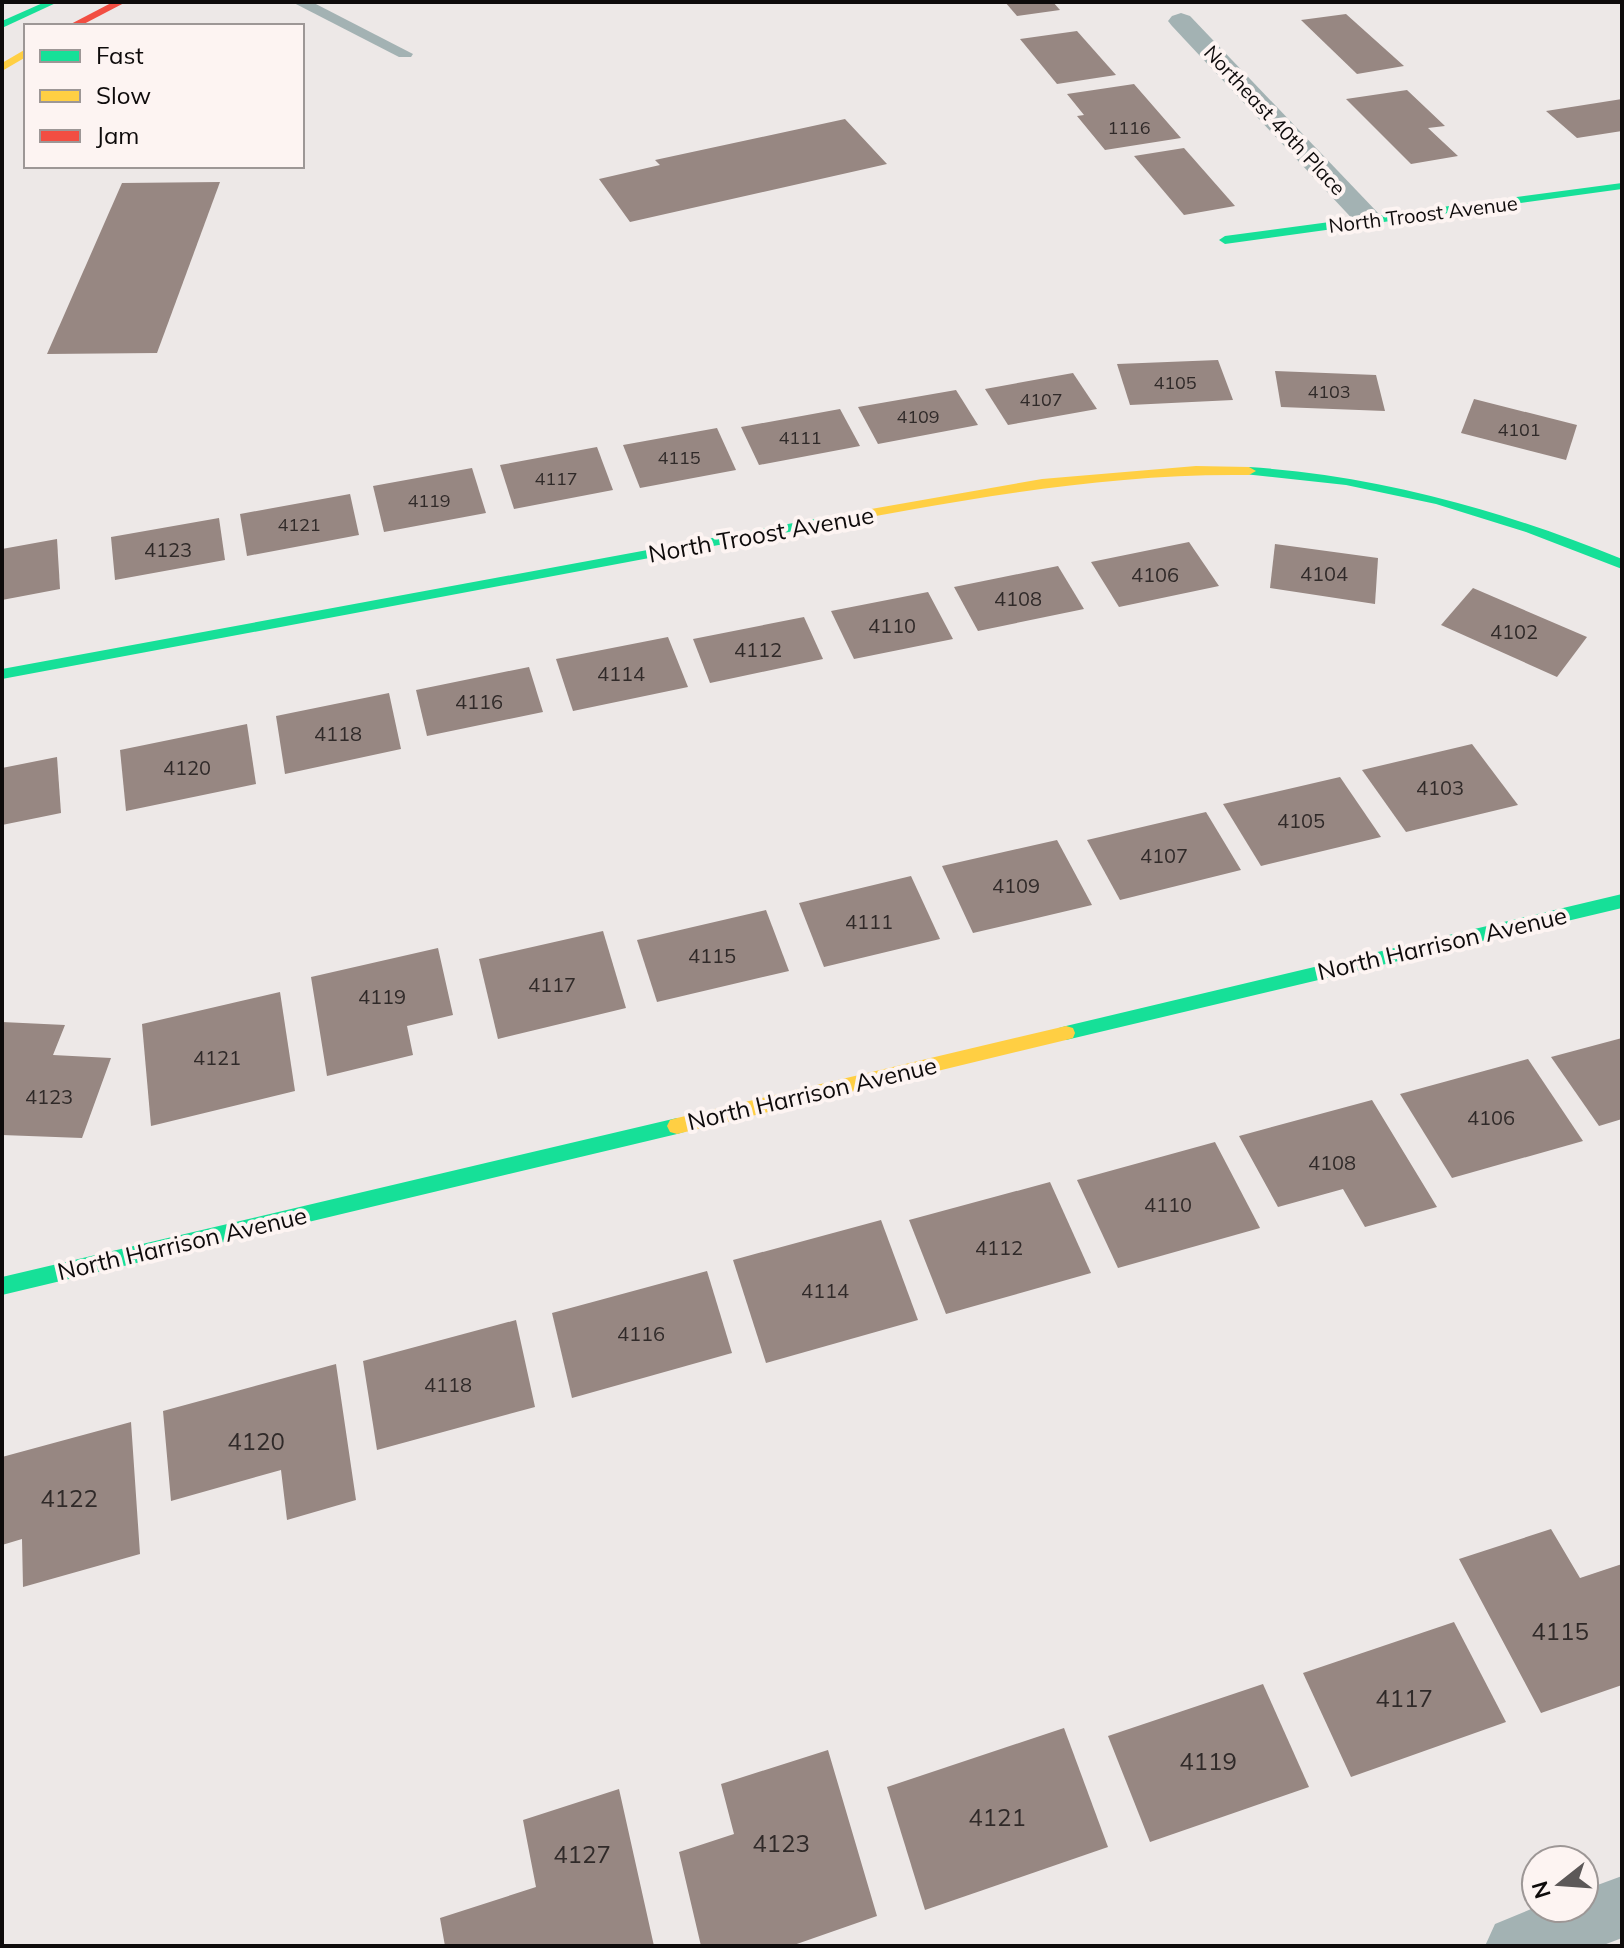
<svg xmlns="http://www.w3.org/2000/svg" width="1624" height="1948" font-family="Mulish,sans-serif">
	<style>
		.building { fill: #978782 }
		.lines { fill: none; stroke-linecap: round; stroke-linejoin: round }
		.lane { fill: #a3b2b3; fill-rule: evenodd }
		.street { fill: #a3b2b3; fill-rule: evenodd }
		.fast { fill: #16e098; fill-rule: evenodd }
		.slow { fill: #ffcf43; fill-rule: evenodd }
		.jam { fill: #f24e42; fill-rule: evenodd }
		.labels { text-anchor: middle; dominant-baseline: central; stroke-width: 8; stroke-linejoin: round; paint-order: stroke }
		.far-number-label { font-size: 18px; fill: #302a29 }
		.far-street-label { font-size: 20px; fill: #0e0b0b; stroke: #fdf4f2 }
		.number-label { font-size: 20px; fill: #302a29 }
		.street-label { font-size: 24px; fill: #0e0b0b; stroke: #fdf4f2 }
		.near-number-label { font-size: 24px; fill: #302a29 }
	</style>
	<rect width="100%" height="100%" fill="#ede8e7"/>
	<!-- building -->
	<g class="building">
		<path d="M 1005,2 L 1053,2 L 1060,10 L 1017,16 Z"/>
		<path d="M 1346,14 L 1404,66 L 1357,74 L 1301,20 Z"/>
		<path d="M 1077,31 L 1116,75 L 1057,84 L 1020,39 Z"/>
		<path d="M 1134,84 L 1181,138 L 1105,150 L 1077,116 L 1084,115 L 1067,94 Z"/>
		<path d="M 1407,90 L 1445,126 L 1428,128 L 1458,156 L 1411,164 L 1346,99 Z"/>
		<path d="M 1622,99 L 1622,131 L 1577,138 L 1546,111 Z"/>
		<path d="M 845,119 L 887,164 L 630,222 L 599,179 L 660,165 L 655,160 Z"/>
		<path d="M 1184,148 L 1235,206 L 1184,215 L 1134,156 Z"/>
		<path d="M 220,182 L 157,353 L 47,354 L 122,183 Z"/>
		<path d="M 1218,360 L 1233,400 L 1130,405 L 1117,364 Z"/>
		<path d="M 1275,371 L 1376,375 L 1385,411 L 1281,407 Z"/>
		<path d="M 1073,373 L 1097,409 L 1008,425 L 985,389 Z"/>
		<path d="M 956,390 L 978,425 L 878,444 L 858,407 Z"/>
		<path d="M 1474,399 L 1577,425 L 1566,460 L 1461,433 Z"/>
		<path d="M 840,409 L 860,446 L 759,465 L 741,427 Z"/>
		<path d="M 717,428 L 736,470 L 640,488 L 623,445 Z"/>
		<path d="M 597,447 L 613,490 L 514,509 L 500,465 Z"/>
		<path d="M 472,468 L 486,513 L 384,532 L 373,486 Z"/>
		<path d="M 350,494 L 359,535 L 247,556 L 240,514 Z"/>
		<path d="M 219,518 L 225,560 L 115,580 L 111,537 Z"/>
		<path d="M 57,539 L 60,589 L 2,600 L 2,549 Z"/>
		<path d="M 1189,542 L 1219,586 L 1119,607 L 1091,562 Z"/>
		<path d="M 1275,544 L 1378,558 L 1375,604 L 1270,588 Z"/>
		<path d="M 1058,566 L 1084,609 L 978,631 L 954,587 Z"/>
		<path d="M 1473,588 L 1587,637 L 1557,677 L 1441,625 Z"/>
		<path d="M 928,592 L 953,639 L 854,659 L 831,611 Z"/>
		<path d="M 804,617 L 823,659 L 710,683 L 693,639 Z"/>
		<path d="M 668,637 L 688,687 L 573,711 L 556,659 Z"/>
		<path d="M 529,667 L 543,712 L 427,736 L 416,690 Z"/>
		<path d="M 389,693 L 401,749 L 285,774 L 276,716 Z"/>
		<path d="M 247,724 L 256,784 L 126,811 L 120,750 Z"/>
		<path d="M 1472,744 L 1518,805 L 1406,832 L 1362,770 Z"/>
		<path d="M 57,757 L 61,813 L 2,825 L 2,768 Z"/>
		<path d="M 1340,777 L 1381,837 L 1261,866 L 1223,804 Z"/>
		<path d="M 1206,812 L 1241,870 L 1120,900 L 1087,840 Z"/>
		<path d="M 1057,840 L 1092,905 L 973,933 L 942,866 Z"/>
		<path d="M 911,876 L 940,939 L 824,967 L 799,903 Z"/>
		<path d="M 766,910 L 789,971 L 657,1002 L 637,940 Z"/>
		<path d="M 603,931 L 626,1008 L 498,1039 L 479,959 Z"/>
		<path d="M 438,948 L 453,1015 L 407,1026 L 413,1055 L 327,1076 L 311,977 Z"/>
		<path d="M 280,992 L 295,1091 L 151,1126 L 142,1024 Z"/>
		<path d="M 2,1022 L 65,1025 L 53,1055 L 111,1058 L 82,1138 L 2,1135 Z"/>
		<path d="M 1622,1038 L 1622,1119 L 1599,1126 L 1551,1057 Z"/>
		<path d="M 1528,1059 L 1583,1141 L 1452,1178 L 1400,1094 Z"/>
		<path d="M 1372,1100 L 1437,1207 L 1365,1227 L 1343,1189 L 1278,1207 L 1239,1136 Z"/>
		<path d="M 1215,1142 L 1260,1228 L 1118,1268 L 1077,1180 Z"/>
		<path d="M 1050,1182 L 1091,1273 L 946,1314 L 909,1220 Z"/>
		<path d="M 881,1220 L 918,1320 L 766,1363 L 733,1260 Z"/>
		<path d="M 707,1271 L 732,1353 L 572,1398 L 552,1313 Z"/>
		<path d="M 516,1320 L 535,1407 L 377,1450 L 363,1361 Z"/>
		<path d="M 336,1364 L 356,1500 L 287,1520 L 281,1470 L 171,1501 L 163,1411 Z"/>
		<path d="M 131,1422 L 140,1554 L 23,1587 L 22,1539 L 2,1545 L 2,1457 Z"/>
		<path d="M 1551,1529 L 1580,1578 L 1622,1564 L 1622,1685 L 1541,1713 L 1459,1559 Z"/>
		<path d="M 1454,1622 L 1506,1722 L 1351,1777 L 1303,1673 Z"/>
		<path d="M 1263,1684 L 1309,1787 L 1150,1842 L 1108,1736 Z"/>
		<path d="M 1064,1728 L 1108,1847 L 925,1910 L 887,1787 Z"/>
		<path d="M 828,1750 L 877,1916 L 791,1946 L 701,1946 L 679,1852 L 734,1834 L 721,1784 Z"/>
		<path d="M 619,1789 L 654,1946 L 445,1946 L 440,1918 L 536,1887 L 523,1820 Z"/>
	</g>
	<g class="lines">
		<!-- lane -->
		<path class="lane" d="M 292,2 L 312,2 L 413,54 L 411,57 L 399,57 Z"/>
		<!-- street -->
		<g class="street">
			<path d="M 1181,13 L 1190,16 L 1379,214 L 1384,220 L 1379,226 L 1369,229 L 1359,226 L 1172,26 L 1168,21 L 1172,16 Z"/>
			<path d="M 1622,1876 L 1622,1938 L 1601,1946 L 1485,1946 L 1495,1924 L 1536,1907 L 1584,1908 L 1584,1890 Z"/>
		</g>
		<!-- fast -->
		<g class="fast">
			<path d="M 45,2 L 58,2 L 2,28 L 2,21 Z"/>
			<path d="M 1622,183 L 1622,189 L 1225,244 L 1219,240 L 1225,236 Z"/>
			<path d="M 1249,467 C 1380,476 1501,510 1622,559 L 1622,569 L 1526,532 L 1436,504 L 1346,485 L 1244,474 L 1244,468 Z"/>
			<path d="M 837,515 L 842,516 L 842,522 L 2,679 L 2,669 Z"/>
			<path d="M 1622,894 L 1622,908 L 1066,1040 L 1059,1038 L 1057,1033 L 1059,1028 L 1066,1026 Z"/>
			<path d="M 677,1118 L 684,1120 L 687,1126 L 684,1132 L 677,1134 L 2,1295 L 2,1277 Z"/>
		</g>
		<!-- slow -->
		<g class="slow">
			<path d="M 26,49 L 26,57 L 2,71 L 2,63 Z"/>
			<path d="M 1196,466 L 1249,467 L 1256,471 L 1249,475 C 1109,473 974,498 837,523 L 830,519 L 837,515 L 1042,479 Z"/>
			<path d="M 1066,1026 L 1073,1028 L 1075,1033 L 1073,1038 L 1066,1040 L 677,1134 L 670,1132 L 667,1126 L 670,1120 L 677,1118 Z"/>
		</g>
		<!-- jam -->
		<path class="jam" d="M 113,2 L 126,2 L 80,26 L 67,26 Z"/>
	</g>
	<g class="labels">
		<!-- far-number labels -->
		<g class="far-number-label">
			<text x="1129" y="127">1116</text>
			<text x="1175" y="382">4105</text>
			<text x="1329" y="391">4103</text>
			<text x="1041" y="399">4107</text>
			<text x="918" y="416">4109</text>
			<text x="1519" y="429">4101</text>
			<text x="800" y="437">4111</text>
			<text x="679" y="457">4115</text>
			<text x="556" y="478">4117</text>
			<text x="429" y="500">4119</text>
			<text x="299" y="524">4121</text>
		</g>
		<!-- far-street labels -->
		<g class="far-street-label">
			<text transform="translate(1275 120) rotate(47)">Northeast 40th Place</text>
			<text transform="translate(1423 214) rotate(-7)">North Troost Avenue</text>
		</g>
		<!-- number labels -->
		<g class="number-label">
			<text x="168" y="549">4123</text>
			<text x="1324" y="573">4104</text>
			<text x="1155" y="574">4106</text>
			<text x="1018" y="598">4108</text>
			<text x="892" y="625">4110</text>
			<text x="1514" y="631">4102</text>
			<text x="758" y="649">4112</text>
			<text x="621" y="673">4114</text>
			<text x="479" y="701">4116</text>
			<text x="338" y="733">4118</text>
			<text x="187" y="767">4120</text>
			<text x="1440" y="787">4103</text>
			<text x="1301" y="820">4105</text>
			<text x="1164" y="855">4107</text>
			<text x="1016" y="885">4109</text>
			<text x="869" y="921">4111</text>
			<text x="712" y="955">4115</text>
			<text x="552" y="984">4117</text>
			<text x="382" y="996">4119</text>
			<text x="217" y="1057">4121</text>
			<text x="49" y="1096">4123</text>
			<text x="1491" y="1117">4106</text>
			<text x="1332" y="1162">4108</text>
			<text x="1168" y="1204">4110</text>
			<text x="999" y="1247">4112</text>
			<text x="825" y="1290">4114</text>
			<text x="641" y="1333">4116</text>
			<text x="448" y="1384">4118</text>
		</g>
		<!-- street labels -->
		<g class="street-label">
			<text transform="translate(761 534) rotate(-10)">North Troost Avenue</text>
			<text transform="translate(1442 943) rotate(-13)">North Harrison Avenue</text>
			<text transform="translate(812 1093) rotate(-13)">North Harrison Avenue</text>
			<text transform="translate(182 1243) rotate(-13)">North Harrison Avenue</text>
		</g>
		<!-- near-number labels -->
		<g class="near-number-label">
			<text x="256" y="1441">4120</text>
			<text x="69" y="1498">4122</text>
			<text x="1560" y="1631">4115</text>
			<text x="1404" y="1698">4117</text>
			<text x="1208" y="1761">4119</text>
			<text x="997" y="1817">4121</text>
			<text x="781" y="1843">4123</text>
			<text x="582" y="1854">4127</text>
		</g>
	</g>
	<!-- border -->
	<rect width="1624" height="1948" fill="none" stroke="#0e0b0b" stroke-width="8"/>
	<!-- legend -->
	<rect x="24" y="24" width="280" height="144" fill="#fdf4f2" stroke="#9d9796" stroke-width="2"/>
	<rect x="40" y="50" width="40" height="12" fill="#16e098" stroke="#9d9796" stroke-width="2"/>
	<text x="96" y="64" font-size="24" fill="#0e0b0b">Fast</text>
	<rect x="40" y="90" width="40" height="12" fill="#ffcf43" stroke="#9d9796" stroke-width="2"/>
	<text x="96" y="104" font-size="24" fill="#0e0b0b">Slow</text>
	<rect x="40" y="130" width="40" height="12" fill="#f24e42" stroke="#9d9796" stroke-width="2"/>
	<text x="96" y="144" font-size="24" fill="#0e0b0b">Jam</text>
	<!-- north arrow -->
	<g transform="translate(1560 1884) rotate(253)"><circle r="38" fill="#fdf4f2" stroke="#9d9796" stroke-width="2"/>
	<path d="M0-6L14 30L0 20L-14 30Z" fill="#5c5858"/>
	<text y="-12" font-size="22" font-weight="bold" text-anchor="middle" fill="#0e0b0b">N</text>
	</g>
</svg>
